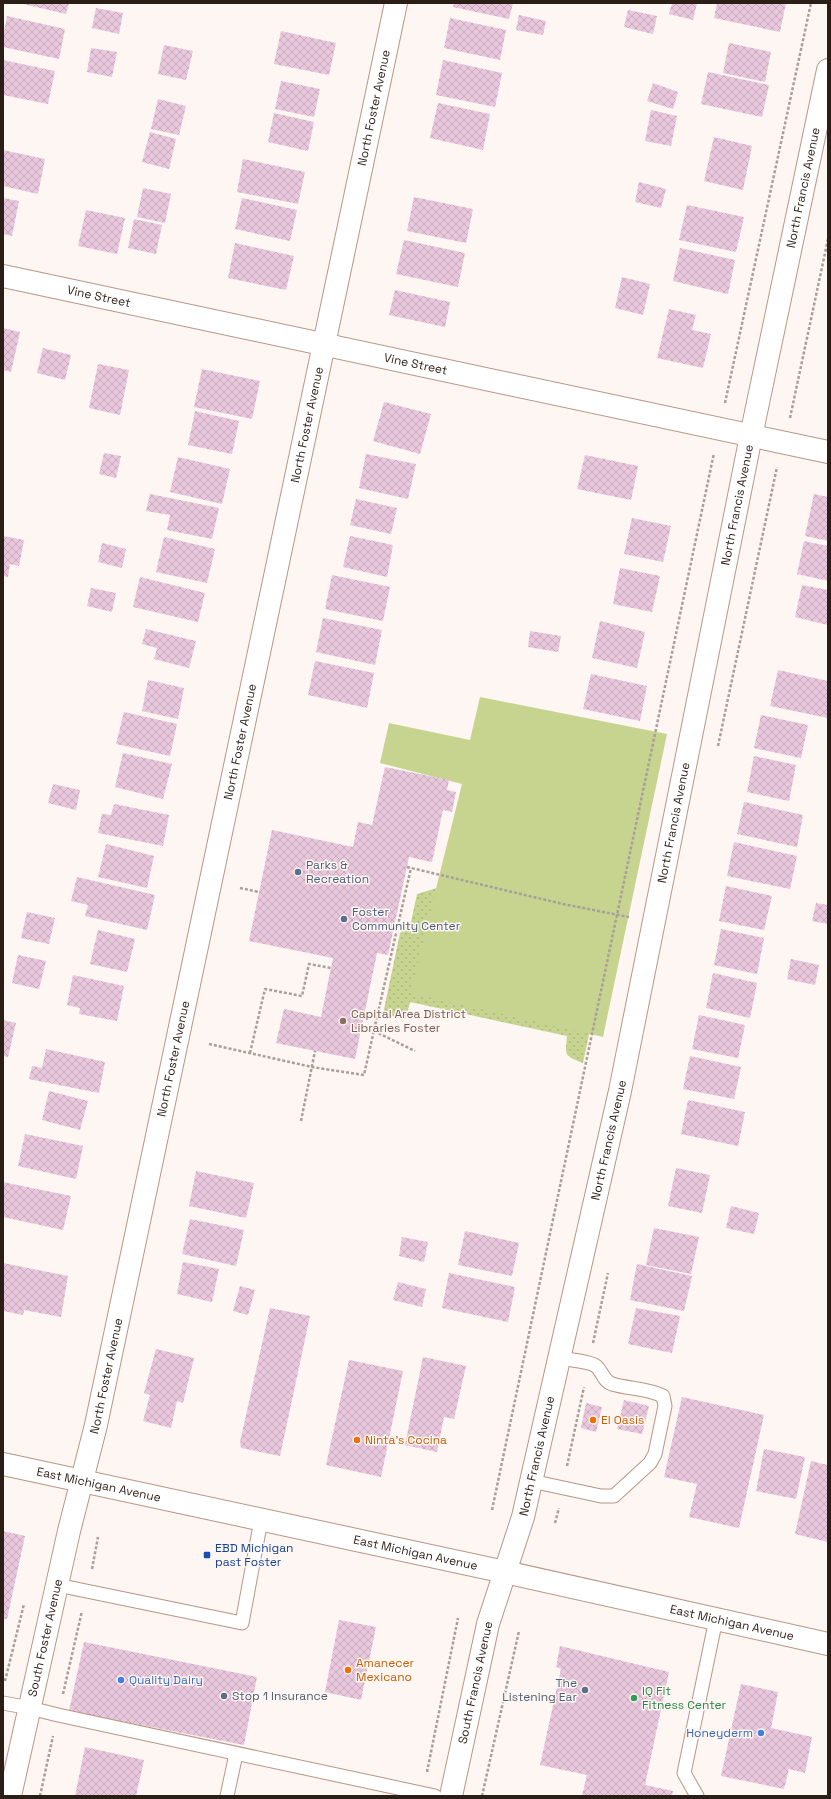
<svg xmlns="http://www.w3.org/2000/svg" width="831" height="1799" font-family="'Space Grotesk',sans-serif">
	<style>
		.grass { fill: url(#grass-dots) }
		.park { fill: #c7d490 }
		.building { fill: url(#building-cross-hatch) }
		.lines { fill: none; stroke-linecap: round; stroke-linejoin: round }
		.lane-casing { stroke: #b99684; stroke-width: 15 }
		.street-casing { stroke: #b99684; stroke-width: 24 }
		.primary-casing { stroke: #b99684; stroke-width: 24 }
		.path { stroke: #a99f9a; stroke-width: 2.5; stroke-dasharray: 3 2; stroke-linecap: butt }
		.lane { stroke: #fff; stroke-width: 13 }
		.street { stroke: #fff; stroke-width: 22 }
		.primary { stroke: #fff; stroke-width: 22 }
		.service-dot { fill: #5c6f8a; stroke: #fef6f2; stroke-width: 1.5 }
		.education-dot { fill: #8d6e63; stroke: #fef6f2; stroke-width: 1.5 }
		.food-dot { fill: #e8710a; stroke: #fef6f2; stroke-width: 1.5 }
		.transit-dot { fill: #1a4fb4; stroke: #fef6f2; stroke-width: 1.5 }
		.shop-dot { fill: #3f7fe0; stroke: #fef6f2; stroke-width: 1.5 }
		.leisure-dot { fill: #2e9e5b; stroke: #fef6f2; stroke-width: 1.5 }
		.labels { text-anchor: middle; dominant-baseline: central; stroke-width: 3; stroke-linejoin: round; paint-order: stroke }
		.street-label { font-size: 12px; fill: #2b1e17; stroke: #fef6f2 }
		.service-label { font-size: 12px; fill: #4e5e75; stroke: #fef6f2; text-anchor: start }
		.education-label { font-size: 12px; fill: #785e54; stroke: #fef6f2; text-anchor: start }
		.food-label { font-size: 12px; fill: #c56008; stroke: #fef6f2; text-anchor: start }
		.transit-label { font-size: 12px; fill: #164399; stroke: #fef6f2; text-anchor: start }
		.shop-label { font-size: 12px; fill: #366cbe; stroke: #fef6f2; text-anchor: start }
		.leisure-label { font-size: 12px; fill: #27864d; stroke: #fef6f2; text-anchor: start }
	</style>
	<defs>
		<pattern id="grass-dots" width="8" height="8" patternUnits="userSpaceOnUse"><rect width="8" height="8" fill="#c7d490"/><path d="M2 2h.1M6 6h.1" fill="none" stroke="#abb67b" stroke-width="1.8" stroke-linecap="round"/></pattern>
		<pattern id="building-cross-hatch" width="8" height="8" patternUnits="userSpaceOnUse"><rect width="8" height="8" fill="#e9c7dd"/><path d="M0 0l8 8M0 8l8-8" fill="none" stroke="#c8aabd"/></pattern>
	</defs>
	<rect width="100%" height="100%" fill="#fef6f2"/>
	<!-- grass -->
	<path class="grass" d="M 447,885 L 613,921 L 583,1063 C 564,1055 565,1056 567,1036 L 410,1002 L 406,1019 L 383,1014 L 400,933 L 411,922 L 417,894 Z"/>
	<!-- park -->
	<path class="park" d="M 480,697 L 667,734 L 603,1037 L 410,993 L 462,784 L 380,763 L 389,723 L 470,740 Z"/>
	<!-- building -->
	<g class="building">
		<path d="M 19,3 L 69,3 L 66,14 Z"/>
		<path d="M 454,3 L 513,3 L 509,19 L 453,7 Z"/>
		<path d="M 672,3 L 697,3 L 693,20 L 669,14 Z"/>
		<path d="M 717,3 L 786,3 L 780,32 L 714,18 Z"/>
		<path d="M 96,8 L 123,13 L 119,34 L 92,28 Z"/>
		<path d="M 628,10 L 657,16 L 653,34 L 624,27 Z"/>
		<path d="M 519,15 L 546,21 L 543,35 L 516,30 Z"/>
		<path d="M 7,16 L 65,29 L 59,59 L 3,47 L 3,36 Z"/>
		<path d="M 450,18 L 506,30 L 500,60 L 444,48 Z"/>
		<path d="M 281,31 L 336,43 L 329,75 L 274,64 Z"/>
		<path d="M 729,43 L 771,52 L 765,82 L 723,73 Z"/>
		<path d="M 164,45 L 193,51 L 186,80 L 158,74 Z"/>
		<path d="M 91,48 L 117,52 L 112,77 L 87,72 Z"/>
		<path d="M 3,60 L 55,71 L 48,104 L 3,95 Z"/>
		<path d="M 443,60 L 502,73 L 495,107 L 436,95 Z"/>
		<path d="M 708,72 L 769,85 L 762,117 L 701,104 Z"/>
		<path d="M 281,81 L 320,89 L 314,117 L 275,109 Z"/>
		<path d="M 653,83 L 678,92 L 673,109 L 647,101 Z"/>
		<path d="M 158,99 L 186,106 L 179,135 L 151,129 Z"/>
		<path d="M 438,103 L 490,114 L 483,150 L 430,138 Z"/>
		<path d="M 651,110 L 677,116 L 671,146 L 645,141 Z"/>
		<path d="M 274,113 L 314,122 L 308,151 L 268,142 Z"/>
		<path d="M 150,132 L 176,139 L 169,169 L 142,162 Z"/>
		<path d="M 714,137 L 752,146 L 743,190 L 704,181 Z"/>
		<path d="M 3,150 L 45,159 L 38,194 L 3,186 Z"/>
		<path d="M 243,159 L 305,172 L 298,204 L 237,192 Z"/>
		<path d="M 639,182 L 666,189 L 661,208 L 635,202 Z"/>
		<path d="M 143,188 L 171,194 L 165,223 L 137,217 Z"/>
		<path d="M 414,197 L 473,209 L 466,243 L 407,231 Z"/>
		<path d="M 3,198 L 19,201 L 12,236 L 3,234 Z"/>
		<path d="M 242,198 L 297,210 L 290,241 L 235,229 Z"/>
		<path d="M 687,205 L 744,217 L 736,252 L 679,240 Z"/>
		<path d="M 86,210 L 125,218 L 117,254 L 78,246 Z"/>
		<path d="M 134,219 L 162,225 L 156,254 L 128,248 Z"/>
		<path d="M 404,240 L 465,253 L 458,287 L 396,274 Z"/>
		<path d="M 235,243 L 294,256 L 286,290 L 228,278 Z"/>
		<path d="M 680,248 L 735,260 L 728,294 L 673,281 Z"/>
		<path d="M 622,277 L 650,284 L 643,315 L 615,308 Z"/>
		<path d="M 395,290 L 450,302 L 445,327 L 389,315 Z"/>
		<path d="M 669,309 L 696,315 L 692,330 L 711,334 L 703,368 L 657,358 Z"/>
		<path d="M 3,328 L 20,332 L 11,372 L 3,370 Z"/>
		<path d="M 43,348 L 71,355 L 65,380 L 37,373 Z"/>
		<path d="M 98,364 L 129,370 L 120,415 L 89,408 Z"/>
		<path d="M 202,369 L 260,381 L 252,419 L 194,407 Z"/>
		<path d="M 384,402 L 431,414 L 420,454 L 373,441 Z"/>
		<path d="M 195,411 L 239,421 L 232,454 L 188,445 Z"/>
		<path d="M 104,453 L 121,456 L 116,478 L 99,474 Z"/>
		<path d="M 366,454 L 416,464 L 408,499 L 359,488 Z"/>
		<path d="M 585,455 L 638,466 L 631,500 L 577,489 Z"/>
		<path d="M 178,457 L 230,469 L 222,504 L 170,492 Z"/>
		<path d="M 150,494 L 219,508 L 212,539 L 167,530 L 170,515 L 146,511 Z"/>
		<path d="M 814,494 L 828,497 L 828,541 L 805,536 Z"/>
		<path d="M 356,499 L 397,508 L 391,534 L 350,525 Z"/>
		<path d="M 632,518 L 671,526 L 663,562 L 624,554 Z"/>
		<path d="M 3,536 L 24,540 L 19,566 L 10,564 L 8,577 L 3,576 Z"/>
		<path d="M 350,536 L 393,545 L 387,577 L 343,567 Z"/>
		<path d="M 164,537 L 215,549 L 207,583 L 156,572 Z"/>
		<path d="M 804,541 L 828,546 L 828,581 L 797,574 Z"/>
		<path d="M 102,543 L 126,549 L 122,568 L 98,562 Z"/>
		<path d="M 620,568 L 660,576 L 652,612 L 613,604 Z"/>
		<path d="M 332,575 L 390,587 L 383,621 L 325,609 Z"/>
		<path d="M 140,577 L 205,593 L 198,622 L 133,607 Z"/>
		<path d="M 802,585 L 828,590 L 828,625 L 795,617 Z"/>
		<path d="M 91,588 L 116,593 L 112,612 L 87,606 Z"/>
		<path d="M 323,618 L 382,630 L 375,665 L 316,652 Z"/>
		<path d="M 600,621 L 645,632 L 637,668 L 592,658 Z"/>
		<path d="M 146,629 L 196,641 L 189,668 L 154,659 L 157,648 L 142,644 Z"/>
		<path d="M 530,631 L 561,636 L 558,652 L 528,647 Z"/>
		<path d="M 315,661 L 374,673 L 367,708 L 308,695 Z"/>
		<path d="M 778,670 L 828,681 L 828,718 L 770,706 Z"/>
		<path d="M 591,674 L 647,686 L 640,721 L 583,709 Z"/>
		<path d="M 148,680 L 184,688 L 178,719 L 142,711 Z"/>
		<path d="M 124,712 L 177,724 L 170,756 L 116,744 Z"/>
		<path d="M 761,715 L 808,725 L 801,758 L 754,748 Z"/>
		<path d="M 123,753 L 172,764 L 163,799 L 115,787 Z"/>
		<path d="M 754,756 L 796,765 L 789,801 L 747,792 Z"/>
		<path d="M 385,767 L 449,780 L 447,790 L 456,792 L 452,812 L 443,810 L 432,862 L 409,857 L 388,955 L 377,953 L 355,1059 L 276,1043 L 284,1009 L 321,1017 L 333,958 L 249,941 L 272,830 L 353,847 L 358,822 L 372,825 Z"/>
		<path d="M 53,784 L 80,790 L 76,810 L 48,803 Z"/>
		<path d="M 744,802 L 803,815 L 797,847 L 737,834 Z"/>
		<path d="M 114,804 L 169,815 L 163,846 L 98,833 L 102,814 L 111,815 Z"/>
		<path d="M 734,842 L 797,856 L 790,889 L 727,876 Z"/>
		<path d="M 106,844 L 154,856 L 147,888 L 98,877 Z"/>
		<path d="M 77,877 L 155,895 L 147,930 L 85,916 L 88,905 L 71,901 Z"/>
		<path d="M 726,886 L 772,896 L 764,930 L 719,921 Z"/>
		<path d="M 816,903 L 828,905 L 828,924 L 812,921 Z"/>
		<path d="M 27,912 L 55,918 L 49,944 L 21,938 Z"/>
		<path d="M 721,929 L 764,938 L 757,974 L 714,965 Z"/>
		<path d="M 98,930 L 135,939 L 127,972 L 90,964 Z"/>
		<path d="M 18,955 L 46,961 L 39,989 L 12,983 Z"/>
		<path d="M 791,959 L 819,965 L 815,985 L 787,979 Z"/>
		<path d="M 713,973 L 757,983 L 750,1018 L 706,1008 Z"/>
		<path d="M 73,975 L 124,986 L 117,1021 L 79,1014 L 80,1008 L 67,1005 Z"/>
		<path d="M 699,1015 L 745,1025 L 738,1058 L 692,1049 Z"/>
		<path d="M 3,1020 L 16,1023 L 8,1057 L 3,1056 Z"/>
		<path d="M 46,1049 L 105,1062 L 99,1093 L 29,1079 L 32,1066 L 42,1068 Z"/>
		<path d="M 690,1056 L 741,1067 L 734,1099 L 683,1089 Z"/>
		<path d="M 49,1091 L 88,1101 L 80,1130 L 42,1120 Z"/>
		<path d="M 688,1100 L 745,1112 L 738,1146 L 681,1134 Z"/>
		<path d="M 25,1134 L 83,1146 L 76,1179 L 18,1166 Z"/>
		<path d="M 676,1168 L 710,1175 L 702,1213 L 668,1206 Z"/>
		<path d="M 196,1171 L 254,1183 L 246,1218 L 189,1206 Z"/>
		<path d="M 3,1182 L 71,1196 L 63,1230 L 3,1217 Z"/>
		<path d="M 731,1206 L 759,1213 L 754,1234 L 726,1228 Z"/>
		<path d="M 190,1219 L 244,1230 L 236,1266 L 182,1254 Z"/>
		<path d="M 654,1228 L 699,1237 L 691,1274 L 646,1265 Z"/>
		<path d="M 465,1231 L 519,1243 L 512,1276 L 458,1265 Z"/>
		<path d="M 402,1237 L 428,1242 L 424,1262 L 399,1256 Z"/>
		<path d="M 183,1262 L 219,1269 L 212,1302 L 177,1294 Z"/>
		<path d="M 3,1263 L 68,1276 L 61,1317 L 24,1310 L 23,1315 L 3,1311 Z"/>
		<path d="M 637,1264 L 692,1276 L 684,1311 L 630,1300 Z"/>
		<path d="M 449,1273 L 515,1287 L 508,1322 L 442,1308 Z"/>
		<path d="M 398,1282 L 426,1289 L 422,1307 L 393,1300 Z"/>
		<path d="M 240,1286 L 255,1290 L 248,1315 L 233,1311 Z"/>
		<path d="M 270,1308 L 310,1316 L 280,1456 L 241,1448 L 240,1442 Z"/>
		<path d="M 636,1308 L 680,1316 L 672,1353 L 628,1344 Z"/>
		<path d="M 156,1349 L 194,1358 L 183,1403 L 177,1401 L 171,1428 L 143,1421 L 150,1395 L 144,1393 Z"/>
		<path d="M 423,1357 L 466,1366 L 454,1419 L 444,1417 L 437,1452 L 405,1445 Z"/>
		<path d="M 349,1360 L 403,1371 L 381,1477 L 326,1465 Z"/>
		<path d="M 682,1397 L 764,1415 L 739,1528 L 689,1517 L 697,1484 L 664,1477 Z"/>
		<path d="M 624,1400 L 649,1406 L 642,1434 L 617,1429 Z"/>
		<path d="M 586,1403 L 602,1407 L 596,1432 L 581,1428 Z"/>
		<path d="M 764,1449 L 805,1457 L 796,1499 L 756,1491 Z"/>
		<path d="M 811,1461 L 828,1465 L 828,1542 L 795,1534 Z"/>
		<path d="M 3,1531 L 25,1536 L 7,1619 L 3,1619 Z"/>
		<path d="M 339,1620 L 376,1627 L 361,1700 L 325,1692 Z"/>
		<path d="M 84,1642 L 257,1677 L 244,1745 L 69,1711 Z"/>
		<path d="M 560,1646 L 669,1672 L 645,1785 L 673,1791 L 672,1796 L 582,1796 L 587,1775 L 540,1765 L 561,1669 L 556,1667 Z"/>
		<path d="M 741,1684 L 778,1692 L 771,1728 L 812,1737 L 805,1773 L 789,1769 L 784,1789 L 721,1776 Z"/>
		<path d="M 85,1747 L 144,1760 L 136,1796 L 75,1796 Z"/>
	</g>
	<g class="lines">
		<!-- lane casing -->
		<g class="lane-casing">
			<g id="lane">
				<path d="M 531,1481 L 601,1496 L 614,1496 L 650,1463 L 655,1454 L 665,1406 L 663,1396 C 647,1388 629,1389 612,1384 C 603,1381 603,1372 596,1366 C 589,1361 568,1360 560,1358"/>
				<path d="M 57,1585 L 242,1623 L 261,1520"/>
				<path d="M 3,1703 L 30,1708 L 58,1715 L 435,1796"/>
				<path d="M 227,1796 L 236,1754"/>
				<path d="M 697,1796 L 684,1773 L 716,1619"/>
			</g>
		</g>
		<!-- street casing -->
		<g class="street-casing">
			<g id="street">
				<path id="s1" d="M 3,276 L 828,452"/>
				<path id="s2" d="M 10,1796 L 69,1531 L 96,1425 L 396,3"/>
				<path id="s3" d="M 451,1796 L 488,1624 L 523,1517 L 620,1091 L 751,436 L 828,70"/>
			</g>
		</g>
		<!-- primary casing -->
		<g class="primary-casing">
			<g id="primary">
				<path id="s4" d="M 3,1464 L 505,1572 L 828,1644"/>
			</g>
		</g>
		<!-- path -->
		<g class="path">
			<path d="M 725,403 L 811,3"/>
			<path d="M 790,418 L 828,239"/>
			<path d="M 718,746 L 777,467"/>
			<path d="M 407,867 L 563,904 L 629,917"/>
			<path d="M 240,888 L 259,892"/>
			<path d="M 365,1014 L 377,1017 L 411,868"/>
			<path d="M 374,1031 L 415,1051"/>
			<path d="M 209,1044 L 312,1067 L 364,1075 L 377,1017"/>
			<path d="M 250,1053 L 265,989 L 302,996 L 309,964 L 331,968"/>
			<path d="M 301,1121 L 315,1051"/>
			<path d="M 593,1343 L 608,1273"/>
			<path d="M 567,1466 L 584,1387"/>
			<path d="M 492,1510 L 714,453"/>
			<path d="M 555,1523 L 559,1508"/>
			<path d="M 92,1569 L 98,1537"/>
			<path d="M 5,1681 L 24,1604"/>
			<path d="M 63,1694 L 82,1611"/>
			<path d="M 427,1772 L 458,1618"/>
			<path d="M 40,1796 L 53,1736"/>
			<path d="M 482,1796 L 519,1631"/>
		</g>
		<!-- lane -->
		<use href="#lane" class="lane"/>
		<!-- street -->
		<use href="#street" class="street"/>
		<!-- primary -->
		<use href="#primary" class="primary"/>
	</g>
	<!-- markers -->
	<g class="service-dot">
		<circle cx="298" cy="872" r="4"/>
		<circle cx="344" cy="919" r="4"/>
		<circle cx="585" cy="1690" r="4"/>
		<circle cx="224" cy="1696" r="4"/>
	</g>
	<circle class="education-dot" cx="343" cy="1021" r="4"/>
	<g class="food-dot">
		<circle cx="593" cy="1420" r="4"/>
		<circle cx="357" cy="1440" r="4"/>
		<circle cx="348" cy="1670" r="4"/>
	</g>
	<rect class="transit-dot" x="203" y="1551" width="8" height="8" rx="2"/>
	<g class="shop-dot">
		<circle cx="121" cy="1680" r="4"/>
		<circle cx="761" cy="1733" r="4"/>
	</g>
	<circle class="leisure-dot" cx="634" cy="1698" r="4"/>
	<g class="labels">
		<!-- street labels -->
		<g class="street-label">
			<text stroke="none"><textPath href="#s2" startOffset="1727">North Foster Avenue</textPath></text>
			<text stroke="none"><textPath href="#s3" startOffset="1647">North Francis Avenue</textPath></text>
			<text stroke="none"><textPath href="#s1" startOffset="98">Vine Street</textPath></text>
			<text stroke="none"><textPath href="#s1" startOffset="422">Vine Street</textPath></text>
			<text stroke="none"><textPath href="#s2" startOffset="1403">North Foster Avenue</textPath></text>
			<text stroke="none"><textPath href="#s3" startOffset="1323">North Francis Avenue</textPath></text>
			<text stroke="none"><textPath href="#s2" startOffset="1079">North Foster Avenue</textPath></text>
			<text stroke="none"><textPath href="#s3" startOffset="999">North Francis Avenue</textPath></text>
			<text stroke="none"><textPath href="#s2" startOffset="755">North Foster Avenue</textPath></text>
			<text stroke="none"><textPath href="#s3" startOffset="675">North Francis Avenue</textPath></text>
			<text stroke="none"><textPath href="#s2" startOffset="431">North Foster Avenue</textPath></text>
			<text stroke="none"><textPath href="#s3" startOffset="351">North Francis Avenue</textPath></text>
			<text stroke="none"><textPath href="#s4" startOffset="98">East Michigan Avenue</textPath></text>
			<text stroke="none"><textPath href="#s4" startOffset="422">East Michigan Avenue</textPath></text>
			<text stroke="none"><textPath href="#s4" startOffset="746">East Michigan Avenue</textPath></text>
			<text stroke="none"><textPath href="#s2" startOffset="162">South Foster Avenue</textPath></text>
			<text stroke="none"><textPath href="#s3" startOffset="116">South Francis Avenue</textPath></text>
		</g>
		<!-- service labels -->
		<g class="service-label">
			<text x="306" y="865">Parks &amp;<tspan x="306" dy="14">Recreation</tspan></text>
			<text x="352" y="912">Foster<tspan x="352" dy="14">Community Center</tspan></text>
			<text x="577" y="1683" text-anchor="end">The<tspan x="577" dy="14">Listening Ear</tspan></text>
			<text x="232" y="1696">Stop 1 Insurance</text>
		</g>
		<!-- education labels -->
		<g class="education-label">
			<text x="351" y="1014">Capital Area District<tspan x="351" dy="14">Libraries Foster</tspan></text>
		</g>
		<!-- food labels -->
		<g class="food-label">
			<text x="601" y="1420">El Oasis</text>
			<text x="365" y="1440">Ninta's Cocina</text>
			<text x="356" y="1663">Amanecer<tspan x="356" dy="14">Mexicano</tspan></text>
		</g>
		<!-- transit labels -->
		<g class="transit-label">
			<text x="215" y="1548">EBD Michigan<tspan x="215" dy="14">past Foster</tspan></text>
		</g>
		<!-- shop labels -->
		<g class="shop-label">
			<text x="129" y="1680">Quality Dairy</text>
			<text x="753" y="1733" text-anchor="end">Honeyderm</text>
		</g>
		<!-- leisure labels -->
		<g class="leisure-label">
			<text x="642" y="1691">IQ Fit<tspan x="642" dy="14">Fitness Center</tspan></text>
		</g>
	</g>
	<!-- border -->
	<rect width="831" height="1799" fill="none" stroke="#2b1e17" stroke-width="8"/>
</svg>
